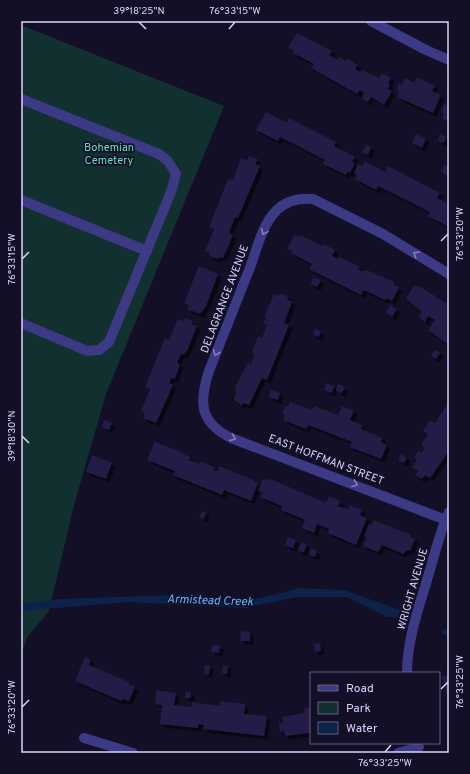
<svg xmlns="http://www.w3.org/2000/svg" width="470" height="774" font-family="Overpass,sans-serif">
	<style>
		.green { fill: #12302f }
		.water { fill: #0c2248 }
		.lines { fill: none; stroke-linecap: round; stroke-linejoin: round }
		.stream { stroke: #0c2248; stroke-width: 5 }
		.building { fill: #241b47; filter: url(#shadow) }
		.service { stroke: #3d3a85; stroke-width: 10 }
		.minor { stroke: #3d3a85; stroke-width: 10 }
		.oneway { stroke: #837fbc }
		.ticks { fill: none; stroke: #d9d4ff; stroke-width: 1.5 }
		.labels { text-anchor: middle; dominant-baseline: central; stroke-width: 3.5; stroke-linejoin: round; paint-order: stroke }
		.park-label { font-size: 11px; fill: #5fe0c0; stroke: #130f26 }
		.street-label { font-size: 11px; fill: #d9d4ff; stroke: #130f26 }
		.water-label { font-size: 12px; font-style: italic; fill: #62b6ff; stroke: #130f26 }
		.neatline { fill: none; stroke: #d9d4ff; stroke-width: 1.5 }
		.ticks-label { font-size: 10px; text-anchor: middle; fill: #d9d4ff }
	</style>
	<defs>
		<filter id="shadow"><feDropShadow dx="3.5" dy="3.5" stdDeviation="0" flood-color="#0009"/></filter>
	</defs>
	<rect width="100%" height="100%" fill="#130f26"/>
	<!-- green -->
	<path class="green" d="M 21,25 L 224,106 L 106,394 L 74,505 L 49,611 L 28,636 L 21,654 Z"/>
	<!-- water -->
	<path class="water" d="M 299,588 L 344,590 L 400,610 L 398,617 L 387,617 L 347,597 L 297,597 L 245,608 L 128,602 L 21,611 L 21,604 L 60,599 L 200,594 C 231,608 267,597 299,588 Z"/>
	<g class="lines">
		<!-- stream -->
		<path class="stream" d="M 445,632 L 449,634"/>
	</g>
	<!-- building -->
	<g class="building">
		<path d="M 297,33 L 332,51 L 329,55 L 338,60 L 339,57 L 346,61 L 348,59 L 358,65 L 355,69 L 360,72 L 362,70 L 379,78 L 382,73 L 391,78 L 388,83 L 390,84 L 388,89 L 392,91 L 384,105 L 371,97 L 368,102 L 362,99 L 364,93 L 360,90 L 357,94 L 311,68 L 314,64 L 293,53 L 294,51 L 288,47 Z"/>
		<path d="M 417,77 L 435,86 L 432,91 L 441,95 L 433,113 L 397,97 L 399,91 L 396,90 L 399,83 L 402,85 L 405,78 L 414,83 Z"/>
		<path d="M 449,99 L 449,121 L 442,119 L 444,114 L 441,113 L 444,104 L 447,105 Z"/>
		<path d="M 266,112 L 287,123 L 289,118 L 336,142 L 334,146 L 355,157 L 352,162 L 355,163 L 350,173 L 347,172 L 346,175 L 323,164 L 325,160 L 280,137 L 278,141 L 256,130 Z"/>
		<path d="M 416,134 L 426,139 L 422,148 L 412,143 Z"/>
		<path d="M 440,134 L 446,137 L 444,143 L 438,141 Z"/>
		<path d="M 366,145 L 371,147 L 368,155 L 362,152 Z"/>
		<path d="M 249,156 L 258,159 L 255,164 L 260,166 L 238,218 L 235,217 L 229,233 L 233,235 L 223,258 L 219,257 L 218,259 L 209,256 L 210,253 L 205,251 L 214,229 L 209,227 L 228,179 L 233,180 L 241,158 L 247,161 Z"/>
		<path d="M 365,161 L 385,172 L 388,166 L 440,193 L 437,198 L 449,204 L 449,227 L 428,216 L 430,212 L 378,186 L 376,190 L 355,179 L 357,175 L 354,173 L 358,164 L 362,166 Z"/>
		<path d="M 444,165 L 449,167 L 447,176 L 441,172 Z"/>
		<path d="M 294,235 L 299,237 L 300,235 L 322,246 L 323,244 L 335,250 L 332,256 L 338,259 L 340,257 L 360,267 L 358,269 L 364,272 L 365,270 L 372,272 L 394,282 L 393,284 L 399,287 L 392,301 L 386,298 L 385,300 L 364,290 L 361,295 L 309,269 L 312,264 L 291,253 L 292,251 L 287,249 Z"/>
		<path d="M 199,266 L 218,274 L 206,306 L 200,314 L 187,309 L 189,305 L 184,303 Z"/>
		<path d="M 314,277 L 321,280 L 317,287 L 310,284 Z"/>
		<path d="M 414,285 L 418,287 L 419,286 L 446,303 L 447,301 L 449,302 L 449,345 L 428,330 L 435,320 L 428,316 L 425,322 L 419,317 L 422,312 L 406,299 Z"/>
		<path d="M 280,293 L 288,296 L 287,299 L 292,302 L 284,323 L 289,325 L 267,380 L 262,378 L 249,405 L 243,403 L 242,406 L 234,400 L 236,393 L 235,392 L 236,388 L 235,387 L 248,363 L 251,364 L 255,354 L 252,352 L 258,336 L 262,338 L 267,325 L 263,324 L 266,317 L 264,317 L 274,294 L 279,296 Z"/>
		<path d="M 390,305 L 397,309 L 392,317 L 386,312 Z"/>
		<path d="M 185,318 L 193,321 L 192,324 L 197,326 L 188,349 L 184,355 L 181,354 L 177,363 L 180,364 L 175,379 L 171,378 L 169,383 L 173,385 L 156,423 L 143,418 L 145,413 L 141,411 L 150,389 L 145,387 L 165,338 L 169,340 L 178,319 L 184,321 Z"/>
		<path d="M 315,329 L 321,331 L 319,337 L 313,335 Z"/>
		<path d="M 435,350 L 440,353 L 436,359 L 431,356 Z"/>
		<path d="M 326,383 L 334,386 L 332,393 L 324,390 Z"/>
		<path d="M 338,384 L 345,387 L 342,393 L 336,391 Z"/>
		<path d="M 271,390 L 280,393 L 278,400 L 269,397 Z"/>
		<path d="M 290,402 L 312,410 L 314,406 L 338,415 L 342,406 L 354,411 L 350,420 L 362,425 L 361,429 L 382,438 L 381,442 L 387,445 L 381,459 L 350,447 L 352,442 L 308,425 L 306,429 L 283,420 L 285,415 L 282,414 L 285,406 L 288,407 Z"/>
		<path d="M 449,402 L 449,451 L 430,478 L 425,475 L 422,479 L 415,475 L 418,471 L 412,467 L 417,460 L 414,458 L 418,451 L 421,453 L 425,448 L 421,445 L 428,434 L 423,431 L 430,420 L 435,423 Z"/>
		<path d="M 104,420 L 112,423 L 109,430 L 102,427 Z"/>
		<path d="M 155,442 L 184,453 L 183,454 L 190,457 L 189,460 L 199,464 L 200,461 L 214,467 L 213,470 L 217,471 L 219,466 L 253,480 L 258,483 L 251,501 L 224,490 L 222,495 L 173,475 L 175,471 L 147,460 Z"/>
		<path d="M 401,454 L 407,458 L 404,463 L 398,460 Z"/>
		<path d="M 92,455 L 112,463 L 106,479 L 86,472 Z"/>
		<path d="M 268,478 L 326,503 L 329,496 L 340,501 L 338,506 L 348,510 L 350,505 L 362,510 L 360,515 L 367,518 L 356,545 L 328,533 L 329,529 L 317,524 L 314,533 L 302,528 L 305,520 L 281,510 L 282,506 L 260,497 L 263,492 L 258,491 L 263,479 L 267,480 Z"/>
		<path d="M 202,511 L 206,513 L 204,519 L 199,517 Z"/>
		<path d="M 374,520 L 411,535 L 410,537 L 415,539 L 410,551 L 407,550 L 403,554 L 382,545 L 378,552 L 363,546 L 367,538 L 364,536 L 369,524 L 372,525 Z"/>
		<path d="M 288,537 L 296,540 L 293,548 L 285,545 Z"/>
		<path d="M 301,542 L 307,544 L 304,552 L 298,551 Z"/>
		<path d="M 311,548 L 317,551 L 315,557 L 309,555 Z"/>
		<path d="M 241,631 L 250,632 L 250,641 L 240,641 Z"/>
		<path d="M 320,643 L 321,651 L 315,652 L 314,644 Z"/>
		<path d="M 212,645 L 220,645 L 219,653 L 211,652 Z"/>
		<path d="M 85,657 L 91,660 L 89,665 L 129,682 L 129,684 L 135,687 L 129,701 L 122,699 L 121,701 L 75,681 Z"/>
		<path d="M 205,665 L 210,665 L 209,674 L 204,674 Z"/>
		<path d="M 223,665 L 228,666 L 227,674 L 222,673 Z"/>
		<path d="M 449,675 L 449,702 L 442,677 Z"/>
		<path d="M 156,690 L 176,693 L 174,705 L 191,707 L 192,702 L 220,706 L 220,701 L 245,704 L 244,714 L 267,716 L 264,736 L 203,729 L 204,725 L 198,724 L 198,728 L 160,724 L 162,705 L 155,704 Z"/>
		<path d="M 186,691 L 191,692 L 191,698 L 185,698 Z"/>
		<path d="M 311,707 L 311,731 L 309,733 L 285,736 L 284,731 L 280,732 L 279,723 L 283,723 L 282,717 L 305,713 L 304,708 Z"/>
	</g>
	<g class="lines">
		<!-- service -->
		<g class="service">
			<path d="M 21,99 L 159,154 L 168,161 L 176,174 L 171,192 L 109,342 L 99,350 L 87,351 L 21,323"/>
			<path d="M 21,200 L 147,251"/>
		</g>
		<!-- minor -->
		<g class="minor">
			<path d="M 371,21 L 426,50 L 449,60"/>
			<path d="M 446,520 L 231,438 C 199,422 199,402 209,371 C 223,336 237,301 251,265 C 257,248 263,223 277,210 C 287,200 300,198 313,199 L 383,234 L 449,274"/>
			<path d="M 407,673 C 407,641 418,610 427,580 C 434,557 439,534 449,512"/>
			<path d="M 84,738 L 133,753"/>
			<path d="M 398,753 L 419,747"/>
		</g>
	</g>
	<!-- one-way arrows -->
	<defs><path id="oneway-chevron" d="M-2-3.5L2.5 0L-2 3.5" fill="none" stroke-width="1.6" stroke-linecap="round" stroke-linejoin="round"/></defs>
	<g class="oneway">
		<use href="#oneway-chevron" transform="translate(264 232) rotate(114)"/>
		<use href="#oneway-chevron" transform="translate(416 254) rotate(-149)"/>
		<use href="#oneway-chevron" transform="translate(216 353) rotate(112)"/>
		<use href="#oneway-chevron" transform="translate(233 438) rotate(22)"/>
		<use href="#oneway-chevron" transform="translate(355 484) rotate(21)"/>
	</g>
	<!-- ticks -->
	<path class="ticks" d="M 139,22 L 146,29M 229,29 L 235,22M 441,241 L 448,234M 22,259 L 29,252M 22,436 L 29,443M 441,689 L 448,682M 22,707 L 29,700M 385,752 L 391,745"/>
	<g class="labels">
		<!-- park labels -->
		<g class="park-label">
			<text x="109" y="148">Bohemian<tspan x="109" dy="13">Cemetery</tspan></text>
		</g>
		<!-- street labels -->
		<g class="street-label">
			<text transform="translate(225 299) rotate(-69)">DELAGRANGE AVENUE</text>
			<text transform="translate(326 460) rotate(21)">EAST HOFFMAN STREET</text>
			<text transform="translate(413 589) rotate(-74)">WRIGHT AVENUE</text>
		</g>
		<!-- water labels -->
		<g class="water-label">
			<text transform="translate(210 601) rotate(2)">Armistead Creek</text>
		</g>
	</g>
	<!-- border -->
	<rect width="470" height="774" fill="none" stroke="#130f26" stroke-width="44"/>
	<!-- legend -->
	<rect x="310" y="672" width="130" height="72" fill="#130f26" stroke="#625e7d"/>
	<rect x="318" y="685" width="20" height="6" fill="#3d3a85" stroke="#625e7d"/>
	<text x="346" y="692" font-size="12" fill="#d9d4ff">Road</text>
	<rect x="318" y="702" width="20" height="12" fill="#12302f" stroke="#625e7d"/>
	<text x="346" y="712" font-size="12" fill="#d9d4ff">Park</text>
	<rect x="318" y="722" width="20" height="12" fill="#0c2248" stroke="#625e7d"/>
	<text x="346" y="732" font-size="12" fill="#d9d4ff">Water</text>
	<rect x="22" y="22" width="426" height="730" class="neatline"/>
	<g class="ticks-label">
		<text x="139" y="14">39°18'25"N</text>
		<text x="235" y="14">76°33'15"W</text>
		<text transform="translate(459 234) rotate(-90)" y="4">76°33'20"W</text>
		<text transform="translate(11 259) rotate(-90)" y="4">76°33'15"W</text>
		<text transform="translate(11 436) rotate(-90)" y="4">39°18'30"N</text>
		<text transform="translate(459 682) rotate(-90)" y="4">76°33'25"W</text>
		<text transform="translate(11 707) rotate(-90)" y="4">76°33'20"W</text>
		<text x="385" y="766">76°33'25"W</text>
	</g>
</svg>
